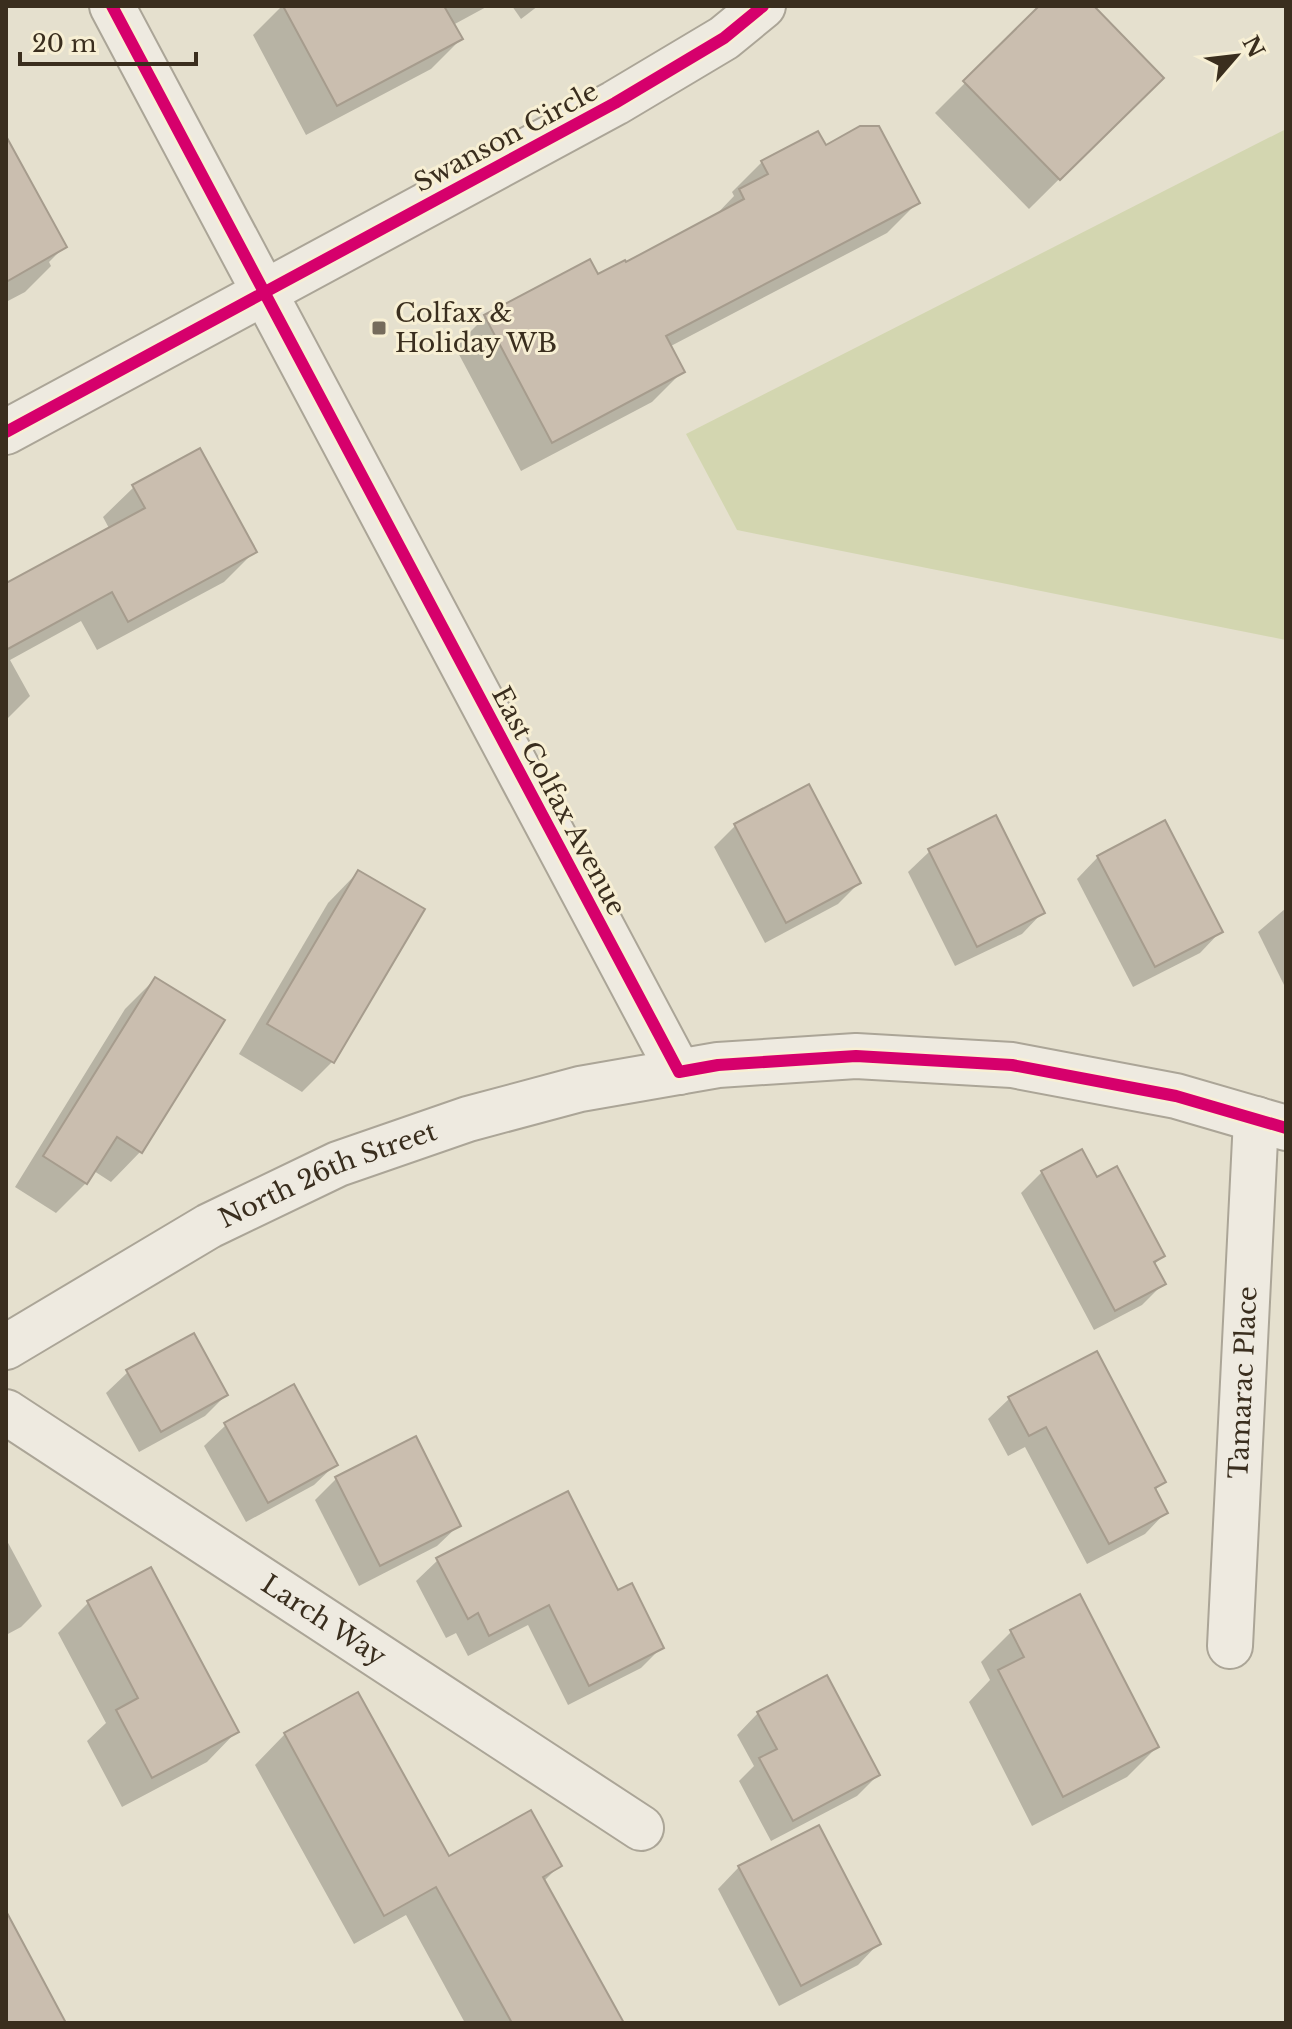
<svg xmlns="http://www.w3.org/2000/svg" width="1292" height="2029" font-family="'Libre Baskerville',serif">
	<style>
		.green { fill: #d3d6b0 }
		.shadow { fill: #0003 }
		.building { fill: #cabeaf; stroke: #a69c8d; stroke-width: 2 }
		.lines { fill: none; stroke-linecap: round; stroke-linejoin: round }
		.street-casing { stroke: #aba597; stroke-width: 48 }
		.street { stroke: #eeeae0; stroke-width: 44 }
		.cycleway-casing { stroke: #f7efd4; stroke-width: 17 }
		.cycleway { stroke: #d6006c; stroke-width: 12 }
		.poi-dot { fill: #766c5c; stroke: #f7efd4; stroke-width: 3 }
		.labels { text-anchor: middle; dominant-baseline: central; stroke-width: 6; stroke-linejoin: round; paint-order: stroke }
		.street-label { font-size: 26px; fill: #3a2e1e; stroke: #f7efd4 }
		.poi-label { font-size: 26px; fill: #3a2e1e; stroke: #f7efd4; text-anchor: start }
	</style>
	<rect width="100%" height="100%" fill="#e5e0ce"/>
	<!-- green -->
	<path class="green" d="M 1286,129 L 1286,640 L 737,530 L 686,434 Z"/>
	<!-- shadow -->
	<g class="shadow">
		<path d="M 282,6 L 488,6 L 453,25 L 461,39 L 431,69 L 306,135 L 253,35 Z"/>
		<path d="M 512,6 L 538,6 L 521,19 Z"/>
		<path d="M 1042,6 L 1091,6 L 1161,78 L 1029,209 L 935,113 Z"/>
		<path d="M 825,147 L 917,203 L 887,233 L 669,347 L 682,372 L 652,402 L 521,471 L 455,347 L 485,317 L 625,265 L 712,219 L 734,196 L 732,192 L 762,162 Z"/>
		<path d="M 6,188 L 64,247 L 49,262 L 51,266 L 25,292 L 6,302 Z"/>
		<path d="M 134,487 L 254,552 L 224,582 L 97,650 L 81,621 L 10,660 L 30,696 L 6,720 L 6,586 L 110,530 L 103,517 Z"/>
		<path d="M 735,826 L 859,883 L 838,904 L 765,943 L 714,847 Z"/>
		<path d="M 930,851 L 1043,912 L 1022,934 L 955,966 L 908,872 Z"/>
		<path d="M 1098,857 L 1221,931 L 1200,953 L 1133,987 L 1077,879 Z"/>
		<path d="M 358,872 L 422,909 L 332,1062 L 302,1092 L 239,1054 L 328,903 Z"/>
		<path d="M 1286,908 L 1286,989 L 1258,932 Z"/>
		<path d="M 155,979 L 141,1151 L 111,1182 L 94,1171 L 86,1183 L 56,1213 L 15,1187 L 125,1009 Z"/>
		<path d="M 1042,1172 L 1096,1180 L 1162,1256 L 1154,1265 L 1164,1283 L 1142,1305 L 1094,1330 L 1021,1193 Z"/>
		<path d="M 128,1372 L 226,1395 L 205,1416 L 139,1452 L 106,1393 Z"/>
		<path d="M 1010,1398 L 1164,1481 L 1154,1491 L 1166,1512 L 1145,1534 L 1087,1564 L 1025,1447 L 1008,1456 L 988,1419 Z"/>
		<path d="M 226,1425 L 336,1464 L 314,1485 L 246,1522 L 204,1446 Z"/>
		<path d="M 336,1479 L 459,1525 L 437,1546 L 359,1586 L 315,1500 Z"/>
		<path d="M 6,1539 L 42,1606 L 21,1627 L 6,1635 Z"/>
		<path d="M 438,1560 L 617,1593 L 662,1647 L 641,1668 L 568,1705 L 528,1625 L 468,1656 L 456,1633 L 446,1638 L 416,1581 Z"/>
		<path d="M 88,1603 L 237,1731 L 207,1762 L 122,1807 L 87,1741 L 106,1723 L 58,1633 Z"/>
		<path d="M 1011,1632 L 1157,1747 L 1127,1777 L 1032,1826 L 969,1702 L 990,1680 L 981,1662 Z"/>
		<path d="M 758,1713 L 878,1775 L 857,1796 L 771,1841 L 739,1781 L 754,1766 L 737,1735 Z"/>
		<path d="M 285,1734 L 448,1858 L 559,1866 L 543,1882 L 603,2023 L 465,2023 L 406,1915 L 354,1944 L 255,1765 Z"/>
		<path d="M 739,1867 L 879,1943 L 858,1965 L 779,2006 L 718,1889 Z"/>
	</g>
	<!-- building -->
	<g class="building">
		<path d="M 283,6 L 444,6 L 463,39 L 337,106 Z"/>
		<path d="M 1039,6 L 1094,6 L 1164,78 L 1060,180 L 963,81 Z"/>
		<path d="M 860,126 L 879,126 L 920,203 L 666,336 L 685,372 L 552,443 L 484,315 L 590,259 L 598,274 L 625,260 L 626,262 L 744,199 L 739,189 L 768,174 L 761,161 L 818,131 L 826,145 Z"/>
		<path d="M 6,136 L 67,247 L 6,282 Z"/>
		<path d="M 200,448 L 257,552 L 128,622 L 112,592 L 6,650 L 6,583 L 145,508 L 132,485 Z"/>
		<path d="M 809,784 L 861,883 L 786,923 L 734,824 Z"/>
		<path d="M 996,815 L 1045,913 L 977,947 L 928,849 Z"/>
		<path d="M 1165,820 L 1223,932 L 1155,967 L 1097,856 Z"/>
		<path d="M 358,870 L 425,909 L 334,1063 L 267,1024 Z"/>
		<path d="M 155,977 L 225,1020 L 142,1153 L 117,1137 L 87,1184 L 43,1156 Z"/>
		<path d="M 1082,1149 L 1097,1177 L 1117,1166 L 1165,1256 L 1154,1262 L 1166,1284 L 1115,1311 L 1041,1171 Z"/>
		<path d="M 194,1333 L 228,1395 L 161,1432 L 126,1370 Z"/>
		<path d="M 1097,1351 L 1166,1482 L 1155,1488 L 1168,1513 L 1109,1544 L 1046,1427 L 1029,1436 L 1008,1397 Z"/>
		<path d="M 294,1384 L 338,1465 L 268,1503 L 224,1423 Z"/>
		<path d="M 416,1436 L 461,1526 L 380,1566 L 335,1477 Z"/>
		<path d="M 568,1491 L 618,1590 L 632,1583 L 664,1648 L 589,1686 L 549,1605 L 489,1636 L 478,1613 L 468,1619 L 436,1558 Z"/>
		<path d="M 151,1567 L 239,1732 L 152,1778 L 116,1710 L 138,1698 L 87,1601 Z"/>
		<path d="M 1080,1594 L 1159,1747 L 1063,1797 L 998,1670 L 1024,1657 L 1010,1630 Z"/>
		<path d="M 827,1675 L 880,1775 L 793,1821 L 759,1758 L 777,1749 L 757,1712 Z"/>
		<path d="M 358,1692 L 449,1856 L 531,1810 L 562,1866 L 543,1877 L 624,2023 L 512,2023 L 436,1887 L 384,1916 L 284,1733 Z"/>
		<path d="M 819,1825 L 881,1944 L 801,1986 L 738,1866 Z"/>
		<path d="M 6,1911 L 66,2023 L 6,2023 Z"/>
	</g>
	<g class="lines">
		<!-- street casing -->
		<g class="street-casing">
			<g id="street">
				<path d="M 112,6 L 679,1072"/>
				<path d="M 6,432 L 615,103 L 724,38 L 763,6"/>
				<path id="s1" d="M 6,1347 L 209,1226 L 338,1164 L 468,1119 L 580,1089 L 718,1065 L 856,1056 L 1012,1065 L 1176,1096 L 1286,1128"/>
				<path id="s2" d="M 6,1412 L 641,1828"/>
				<path id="s3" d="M 1230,1646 L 1256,1119"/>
			</g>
		</g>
		<!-- street -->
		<use href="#street" class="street"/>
		<!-- cycleway casing -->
		<g class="cycleway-casing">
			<g id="cycleway">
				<path d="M 112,6 L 679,1072 L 718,1065 L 856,1056 L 1012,1065 L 1176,1096 L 1286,1128"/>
				<path d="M 6,432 L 615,103 L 724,38 L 763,6"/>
			</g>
		</g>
		<!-- cycleway -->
		<use href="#cycleway" class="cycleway"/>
	</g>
	<!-- markers -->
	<rect class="poi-dot" x="371" y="320" width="16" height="16" rx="4"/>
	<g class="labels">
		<!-- street labels -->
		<g class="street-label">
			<text transform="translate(506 137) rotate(-28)">Swanson Circle</text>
			<text transform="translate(559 801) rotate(62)">East Colfax Avenue</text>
			<text stroke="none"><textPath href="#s1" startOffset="366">North 26th Street</textPath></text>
			<text stroke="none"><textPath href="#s3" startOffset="264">Tamarac Place</textPath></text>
			<text stroke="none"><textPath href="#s2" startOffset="380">Larch Way</textPath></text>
		</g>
		<!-- poi labels -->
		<g class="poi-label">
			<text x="395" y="313">Colfax &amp;<tspan x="395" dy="30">Holiday WB</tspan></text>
		</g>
	</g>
	<!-- border -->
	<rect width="1292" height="2029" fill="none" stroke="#3a2e1e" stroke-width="16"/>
	<!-- north arrow -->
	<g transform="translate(1236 56) rotate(62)" stroke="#f7efd4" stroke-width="6" paint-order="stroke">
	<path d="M0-6L14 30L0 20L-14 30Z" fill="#3a2e1e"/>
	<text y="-12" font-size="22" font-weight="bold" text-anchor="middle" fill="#3a2e1e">N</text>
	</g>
	<!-- scale -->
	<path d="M20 52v12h176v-12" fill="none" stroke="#3a2e1e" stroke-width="4"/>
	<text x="32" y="52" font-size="24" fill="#3a2e1e" stroke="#f7efd4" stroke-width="6" paint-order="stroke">20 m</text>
</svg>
